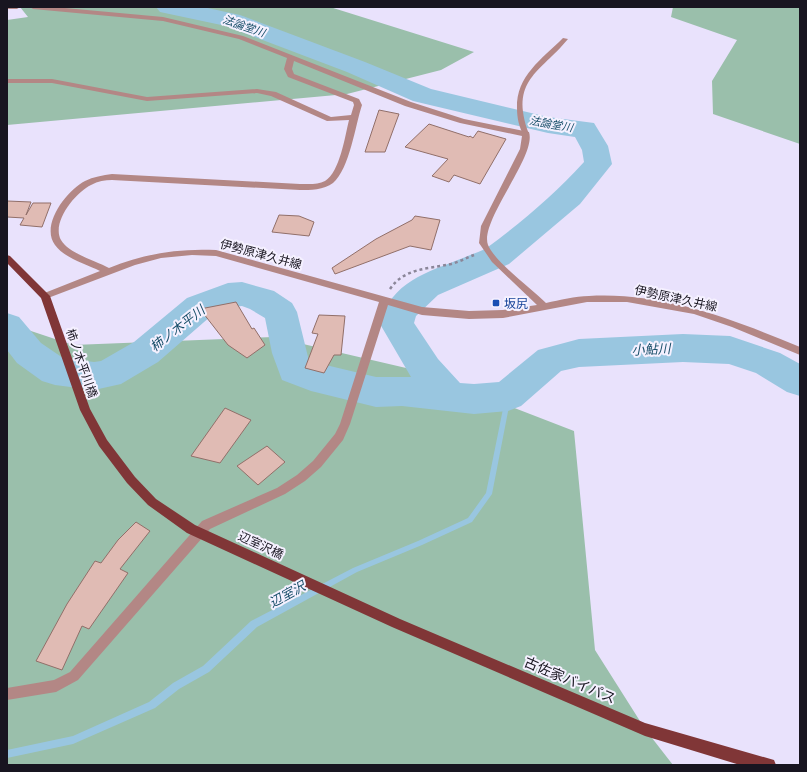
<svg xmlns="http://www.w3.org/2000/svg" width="807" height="772" font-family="Mulish,'Noto Sans JP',sans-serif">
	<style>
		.green { fill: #9abfab }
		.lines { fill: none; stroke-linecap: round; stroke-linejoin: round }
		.stream { fill: #99c6e0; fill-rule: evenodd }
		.river { fill: #99c6e0; fill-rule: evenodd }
		.building { fill: #e0bbb4; stroke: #916f69 }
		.path { stroke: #8b8699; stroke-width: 2.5; stroke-dasharray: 3 3; stroke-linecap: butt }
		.service { fill: #b38785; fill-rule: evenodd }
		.minor { fill: #b38785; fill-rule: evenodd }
		.primary { fill: #803637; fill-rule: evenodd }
		.transit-dot { fill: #1a4fb4; stroke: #f5f1ff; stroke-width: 1.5 }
		.labels { text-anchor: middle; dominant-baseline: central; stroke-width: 4; stroke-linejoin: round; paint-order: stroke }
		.far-water-label { font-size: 11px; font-style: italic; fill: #174e69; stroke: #f5f1ff }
		.street-label { font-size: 12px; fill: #181520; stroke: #f5f1ff }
		.transit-label { font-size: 12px; fill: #164399; stroke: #f5f1ff; text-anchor: start }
		.water-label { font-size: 13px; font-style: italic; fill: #174e69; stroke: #f5f1ff }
		.near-street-label { font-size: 14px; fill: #181520; stroke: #f5f1ff }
	</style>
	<rect width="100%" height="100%" fill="#e9e2fc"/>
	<!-- green -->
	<g class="green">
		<path d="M 20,7 L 330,7 L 474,52 L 441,70 L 347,94 L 7,125 L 7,20 L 28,17 Z"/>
		<path d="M 673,7 L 800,7 L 800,144 L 713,114 L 712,81 L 737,40 L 671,17 Z"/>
		<path d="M 7,323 L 73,345 L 273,337 L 419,371 L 574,431 L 595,650 L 645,729 L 673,765 L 7,765 Z"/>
	</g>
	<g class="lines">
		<!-- stream -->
		<path class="stream" d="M 506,394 L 510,394 L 511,396 L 492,494 L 472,522 L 422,545 L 357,572 L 257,627 L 209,672 L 179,689 L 155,708 L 73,744 L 7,758 L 7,750 L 73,736 L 149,702 L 173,683 L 203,666 L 251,621 L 353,568 L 418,541 L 468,518 L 486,493 Z"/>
		<!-- river -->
		<path class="river" d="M 156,7 L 203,7 L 240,15 L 365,62 L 431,89 L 548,117 L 594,123 L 608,146 L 612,164 L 580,204 L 509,264 L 438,295 L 416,316 L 414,323 L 438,359 L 460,383 L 474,384 L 499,382 L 538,350 L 579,339 L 683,334 L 730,336 L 780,353 L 800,364 L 800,396 L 787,392 L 756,373 L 729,364 L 683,362 L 579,367 L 561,371 L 521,406 L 508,411 L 474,414 L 402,406 L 376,407 L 311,391 L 282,380 L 272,353 L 265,318 L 250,309 L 242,306 L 232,307 L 211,316 L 158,362 L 121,384 L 94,390 L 55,385 L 42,381 L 17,363 L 7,350 L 7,313 L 19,317 L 41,343 L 63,358 L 94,362 L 101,361 L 134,342 L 187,298 L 228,283 L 242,282 L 274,291 L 292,303 L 297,312 L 309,361 L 376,377 L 411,377 L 380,324 C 390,282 428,272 463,258 C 471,254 481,252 488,247 C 523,221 555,194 584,162 L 582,150 L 575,137 L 548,133 L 413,101 L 347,72 L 226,26 L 160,12 Z"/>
	</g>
	<!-- building -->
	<g class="building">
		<path d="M 379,110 L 399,114 L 385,152 L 365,152 Z"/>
		<path d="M 429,124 L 469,137 L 470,136 L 473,138 L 478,131 L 506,139 L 480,184 L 454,175 L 449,182 L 432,176 L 448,159 L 405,147 Z"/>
		<path d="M 7,201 L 31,202 L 26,215 L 33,203 L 51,203 L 42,227 L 20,225 L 24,218 L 7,217 Z"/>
		<path d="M 279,215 L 299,216 L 314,222 L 309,236 L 272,232 Z"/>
		<path d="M 415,216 L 440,220 L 431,250 L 410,246 L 335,274 L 332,268 L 376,239 L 412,220 Z"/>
		<path d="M 236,302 L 252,329 L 254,328 L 265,345 L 247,358 L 228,345 L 200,309 Z"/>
		<path d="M 319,315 L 345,316 L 341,355 L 334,355 L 324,373 L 305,368 L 318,334 L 312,333 Z"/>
		<path d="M 225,408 L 251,420 L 220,463 L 191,456 Z"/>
		<path d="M 267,446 L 285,462 L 258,485 L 237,466 Z"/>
		<path d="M 136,522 L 150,531 L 120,569 L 128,573 L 89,629 L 82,626 L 62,670 L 36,661 L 67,604 L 95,561 L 101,563 L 118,540 Z"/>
	</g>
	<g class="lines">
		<!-- path -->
		<path class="path" d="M 390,289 C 404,268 428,269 451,264 C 459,262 466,258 474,255"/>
		<!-- service -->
		<path class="service" d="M 563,38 L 568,39 C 540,73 509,80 529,134 L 528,136 L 524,136 C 519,127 517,118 517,108 C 516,76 542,59 563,38 Z"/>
		<!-- minor -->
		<g class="minor">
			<path d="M 7,7 L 20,7 L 17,9 L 7,9 Z"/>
			<path d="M 30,7 L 54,7 L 163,17 L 243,36 L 411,102 L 464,119 L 529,132 C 537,156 479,221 488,245 C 495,262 532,289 546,303 C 560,300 575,296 589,296 C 663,292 732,319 800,347 L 800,355 L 732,327 L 694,314 L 627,302 L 587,302 L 503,318 L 469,319 L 422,315 L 388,305 L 350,424 L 343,440 L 321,467 L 305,481 L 285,494 L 210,529 L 78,680 L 56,692 L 7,700 L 7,688 L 54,680 L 70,672 L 202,521 L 277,488 L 297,475 L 313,461 L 335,434 L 340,424 L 379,302 L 216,256 L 192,255 L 161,258 L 135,265 L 48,298 L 42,298 L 40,296 L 42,294 L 100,271 C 86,264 64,258 55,245 C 40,225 67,190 85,181 C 93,177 103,175 112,174 L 300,184 C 308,184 318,185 325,181 C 340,172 345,136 349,120 L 327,121 L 271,96 L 257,93 L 147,101 L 52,83 L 7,83 L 7,79 L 52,79 L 147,97 L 257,89 L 276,92 L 331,117 L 351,115 L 354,105 L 353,102 L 288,77 L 284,69 L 287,58 L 239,39 L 163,21 L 33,9 ZM 294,61 L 405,106 L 460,123 L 522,136 L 520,149 L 481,226 L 479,243 L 492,262 L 537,305 L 503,310 L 469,311 L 422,307 L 216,250 C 178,248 144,254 109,268 C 96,261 68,253 61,240 C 51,222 76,192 91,185 C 98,181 105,180 112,180 L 300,190 C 310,190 324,190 333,183 C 350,168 355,126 362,105 L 359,99 L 294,74 L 292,69 Z"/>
		</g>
		<!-- primary -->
		<path class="primary" d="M 7,255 L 10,256 L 50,296 L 90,409 L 107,440 L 135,477 L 156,499 L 195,525 L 400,619 L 645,723 L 774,760 L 776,765 L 740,765 L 645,736 L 392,627 L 187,533 L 148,505 L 127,483 L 99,446 L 80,410 L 41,298 L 7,263 Z"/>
	</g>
	<!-- markers -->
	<rect class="transit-dot" x="492" y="299" width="8" height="8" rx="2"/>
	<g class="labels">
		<!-- far-water labels -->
		<g class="far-water-label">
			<text transform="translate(244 26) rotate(19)">法論堂川</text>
			<text transform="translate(551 124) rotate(10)">法論堂川</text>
		</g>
		<!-- street labels -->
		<g class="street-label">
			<text transform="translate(261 254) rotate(15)">伊勢原津久井線</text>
			<text transform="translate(676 298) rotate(12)">伊勢原津久井線</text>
			<text transform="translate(82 363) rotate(71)">柿ノ木平川橋</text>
			<text transform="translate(261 545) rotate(25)">辺室沢橋</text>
		</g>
		<!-- transit labels -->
		<g class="transit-label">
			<text x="504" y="303">坂尻</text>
		</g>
		<!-- water labels -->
		<g class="water-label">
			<text transform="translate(177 328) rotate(-38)">柿ノ木平川</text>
			<text transform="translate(651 349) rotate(-3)">小鮎川</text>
			<text transform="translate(287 594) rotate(-29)">辺室沢</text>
		</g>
		<!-- near-street labels -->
		<g class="near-street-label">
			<text transform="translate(570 680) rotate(23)">古佐家バイパス</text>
		</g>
	</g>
	<!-- border -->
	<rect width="807" height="772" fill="none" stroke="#181520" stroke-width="16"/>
</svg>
